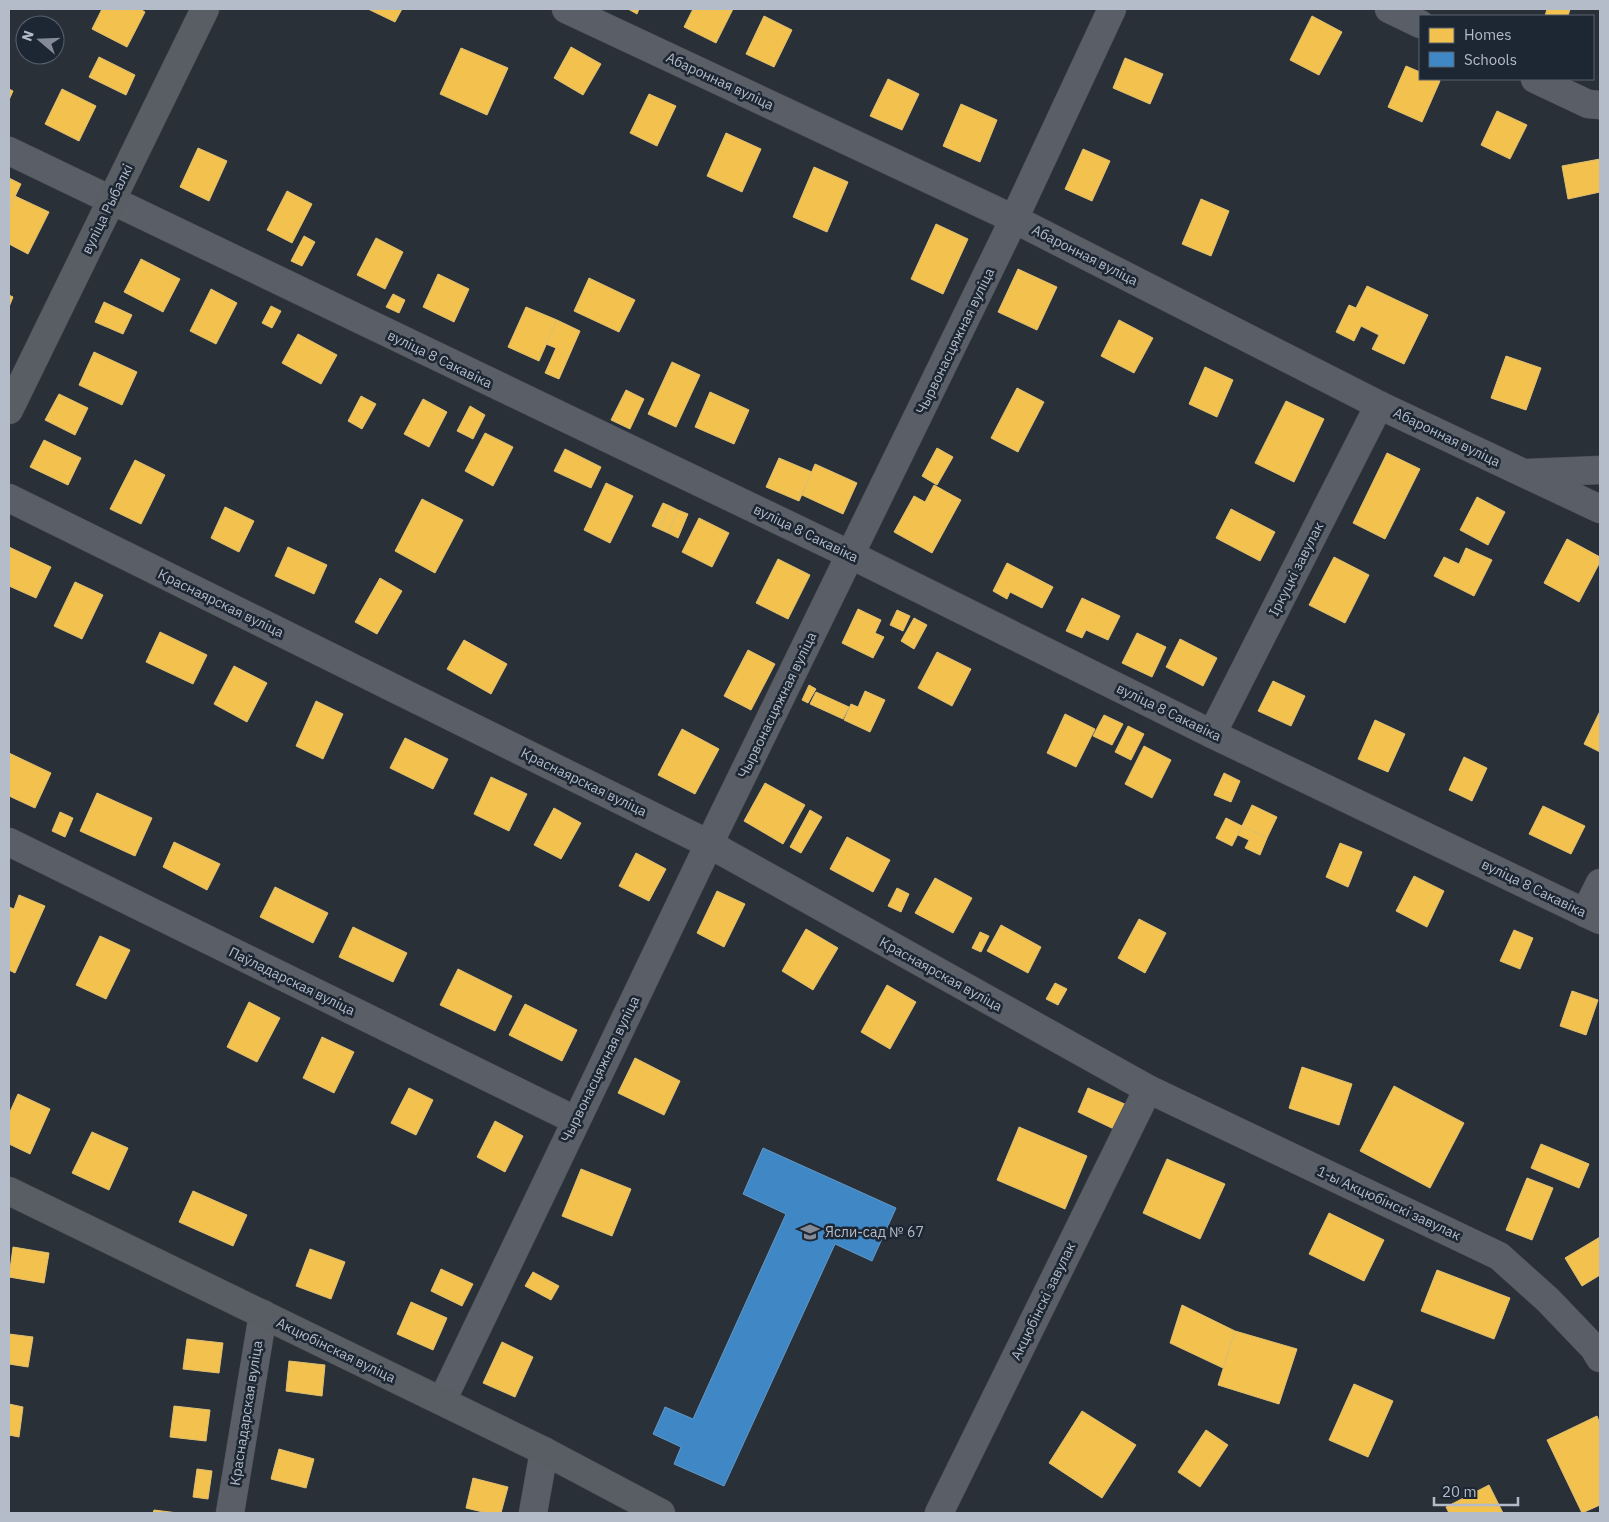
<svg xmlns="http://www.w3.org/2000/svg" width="1609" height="1522" font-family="'IBM Plex Sans',sans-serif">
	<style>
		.homes { fill: #f2c14e; stroke: #dfc073 }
		.schools { fill: #3f88c5; stroke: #6298c6 }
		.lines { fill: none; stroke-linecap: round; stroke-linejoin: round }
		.street-casing { stroke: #484c53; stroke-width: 29 }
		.secondary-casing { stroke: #484c53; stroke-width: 29 }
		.street { stroke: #5a5e66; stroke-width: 28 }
		.secondary { stroke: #595d64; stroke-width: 28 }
		.labels { text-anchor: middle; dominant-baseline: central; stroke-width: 5; stroke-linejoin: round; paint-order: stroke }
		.street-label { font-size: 14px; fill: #b4bcc9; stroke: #1d2633 }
		.poi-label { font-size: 14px; fill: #b4bcc9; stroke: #1d2633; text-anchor: start }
	</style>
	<rect width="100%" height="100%" fill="#2a3038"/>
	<!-- homes -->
	<g class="homes">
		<path d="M 102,9 L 140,9 L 145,12 L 127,47 L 92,29 Z"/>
		<path d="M 368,9 L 402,9 L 395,22 Z"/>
		<path d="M 628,9 L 639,9 L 637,14 Z"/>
		<path d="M 693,9 L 733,9 L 716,43 L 684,27 Z"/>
		<path d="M 1547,9 L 1570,9 L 1568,16 L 1545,16 Z"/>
		<path d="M 764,16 L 792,30 L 774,67 L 746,54 Z"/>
		<path d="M 1312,16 L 1342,32 L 1319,75 L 1290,60 Z"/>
		<path d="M 571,47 L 601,64 L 583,95 L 554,78 Z"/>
		<path d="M 461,48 L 508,68 L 487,115 L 440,94 Z"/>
		<path d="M 99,57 L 135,75 L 126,95 L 89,77 Z"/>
		<path d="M 1125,58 L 1163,74 L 1150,104 L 1113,88 Z"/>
		<path d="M 1406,66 L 1420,72 L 1420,79 L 1436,79 L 1440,81 L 1422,122 L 1388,107 Z"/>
		<path d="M 888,79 L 919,94 L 902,130 L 870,116 Z"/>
		<path d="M 9,89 L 13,91 L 9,100 Z"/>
		<path d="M 62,89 L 96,106 L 79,141 L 45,124 Z"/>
		<path d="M 649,94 L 676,106 L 657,146 L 630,133 Z"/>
		<path d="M 961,104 L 997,120 L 980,162 L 943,146 Z"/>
		<path d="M 1497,111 L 1527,125 L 1510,159 L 1481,145 Z"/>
		<path d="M 726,133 L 761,149 L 742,192 L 707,176 Z"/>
		<path d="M 198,148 L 227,161 L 209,201 L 180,187 Z"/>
		<path d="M 1083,149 L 1110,161 L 1092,201 L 1065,189 Z"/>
		<path d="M 1600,159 L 1600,192 L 1568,199 L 1562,166 Z"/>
		<path d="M 814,167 L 848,182 L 827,232 L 793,217 Z"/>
		<path d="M 9,178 L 21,184 L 9,209 Z"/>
		<path d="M 287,191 L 312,204 L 292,243 L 267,230 Z"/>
		<path d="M 15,196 L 49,212 L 28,254 L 9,244 L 9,209 Z"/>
		<path d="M 1201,199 L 1229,211 L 1211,256 L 1182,244 Z"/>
		<path d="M 936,224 L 968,239 L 943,294 L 911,279 Z"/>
		<path d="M 304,236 L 315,242 L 302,266 L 291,261 Z"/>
		<path d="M 376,238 L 403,252 L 385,289 L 357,275 Z"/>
		<path d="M 141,259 L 180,279 L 163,312 L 124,292 Z"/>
		<path d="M 1018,269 L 1057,287 L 1037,330 L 998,312 Z"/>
		<path d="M 438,274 L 469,289 L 454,322 L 423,307 Z"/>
		<path d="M 589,278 L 635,300 L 619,332 L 574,311 Z"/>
		<path d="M 1367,286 L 1428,315 L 1404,364 L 1372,349 L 1379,335 L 1361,326 L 1354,341 L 1336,332 L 1349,305 L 1356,308 Z"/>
		<path d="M 211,289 L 237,303 L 216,344 L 190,331 Z"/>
		<path d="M 393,294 L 405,300 L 399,313 L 386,307 Z"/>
		<path d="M 9,295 L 13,297 L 9,307 Z"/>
		<path d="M 104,302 L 132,315 L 123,334 L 95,322 Z"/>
		<path d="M 271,306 L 281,311 L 272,328 L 262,323 Z"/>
		<path d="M 526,307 L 557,320 L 539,361 L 508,347 Z"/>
		<path d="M 557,320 L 580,331 L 559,379 L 545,373 L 556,348 L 546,344 Z"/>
		<path d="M 1119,320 L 1153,338 L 1134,373 L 1101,356 Z"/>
		<path d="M 298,334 L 337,355 L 321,384 L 282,363 Z"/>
		<path d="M 94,352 L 137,372 L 122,405 L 79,385 Z"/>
		<path d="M 1506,356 L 1541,368 L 1526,410 L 1491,398 Z"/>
		<path d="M 672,362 L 700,375 L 676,427 L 648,414 Z"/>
		<path d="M 1205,367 L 1233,380 L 1217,417 L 1189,404 Z"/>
		<path d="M 1017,388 L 1044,402 L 1018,452 L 991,438 Z"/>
		<path d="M 626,390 L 644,399 L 630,429 L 611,420 Z"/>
		<path d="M 710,392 L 749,410 L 734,444 L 695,427 Z"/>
		<path d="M 59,394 L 88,408 L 75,435 L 45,420 Z"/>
		<path d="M 361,396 L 376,404 L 362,429 L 348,421 Z"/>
		<path d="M 423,399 L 447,412 L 429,447 L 404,434 Z"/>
		<path d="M 1286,401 L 1324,419 L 1294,482 L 1255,463 Z"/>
		<path d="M 470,406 L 485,415 L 473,439 L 457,431 Z"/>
		<path d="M 485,433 L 513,447 L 493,486 L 465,471 Z"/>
		<path d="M 44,440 L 81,458 L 68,485 L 30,467 Z"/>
		<path d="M 937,448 L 953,457 L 937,485 L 922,476 Z"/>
		<path d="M 565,449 L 601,467 L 591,488 L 554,471 Z"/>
		<path d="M 1387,453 L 1420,469 L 1385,539 L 1353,523 Z"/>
		<path d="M 779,458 L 812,472 L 799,501 L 766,487 Z"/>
		<path d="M 135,460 L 165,475 L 141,524 L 110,509 Z"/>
		<path d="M 815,464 L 857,483 L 843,514 L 802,495 Z"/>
		<path d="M 606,483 L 633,496 L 610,543 L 584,530 Z"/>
		<path d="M 934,485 L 961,500 L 932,553 L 894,532 L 914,496 L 925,502 Z"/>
		<path d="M 1477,497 L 1505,512 L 1488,545 L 1460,530 Z"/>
		<path d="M 422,499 L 463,520 L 435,573 L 395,551 Z"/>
		<path d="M 663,503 L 670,506 L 659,529 L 652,526 Z"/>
		<path d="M 670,506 L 678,510 L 668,533 L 659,529 Z"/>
		<path d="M 225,507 L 254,521 L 239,552 L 211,538 Z"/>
		<path d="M 1231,509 L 1275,532 L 1260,561 L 1216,538 Z"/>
		<path d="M 678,510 L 688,514 L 678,538 L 668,533 Z"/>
		<path d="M 699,518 L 729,533 L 712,567 L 682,552 Z"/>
		<path d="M 1567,539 L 1600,557 L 1600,562 L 1579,602 L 1544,583 Z"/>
		<path d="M 9,547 L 51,567 L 36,598 L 9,586 Z"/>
		<path d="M 288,547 L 327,565 L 314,594 L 275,576 Z"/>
		<path d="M 1466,548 L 1492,560 L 1474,596 L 1434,576 L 1444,557 L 1459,564 Z"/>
		<path d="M 1334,557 L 1369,575 L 1345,623 L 1309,605 Z"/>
		<path d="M 778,559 L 810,575 L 788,619 L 756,603 Z"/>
		<path d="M 1007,563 L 1053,587 L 1042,608 L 1010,592 L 1007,599 L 993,591 Z"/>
		<path d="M 380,578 L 402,591 L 377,634 L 355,622 Z"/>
		<path d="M 75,582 L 103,595 L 82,639 L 54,626 Z"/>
		<path d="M 1082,598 L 1120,616 L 1108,640 L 1086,630 L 1082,638 L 1066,631 Z"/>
		<path d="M 858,609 L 881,620 L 875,633 L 884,637 L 873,658 L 842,643 Z"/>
		<path d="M 897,610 L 910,616 L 903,631 L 890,625 Z"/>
		<path d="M 914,618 L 927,625 L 914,649 L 901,641 Z"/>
		<path d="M 160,632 L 207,655 L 193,684 L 146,662 Z"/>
		<path d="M 1137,633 L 1166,647 L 1152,677 L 1122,663 Z"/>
		<path d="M 1180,639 L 1217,658 L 1203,686 L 1166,667 Z"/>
		<path d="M 464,640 L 507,664 L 491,694 L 447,669 Z"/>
		<path d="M 748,650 L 775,664 L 751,710 L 724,696 Z"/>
		<path d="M 937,652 L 971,669 L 952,706 L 918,688 Z"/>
		<path d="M 234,666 L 267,683 L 247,722 L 214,704 Z"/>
		<path d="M 1273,681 L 1305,696 L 1291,726 L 1258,711 Z"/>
		<path d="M 809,685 L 816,689 L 808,703 L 802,700 Z"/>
		<path d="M 865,691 L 885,700 L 870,732 L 844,720 L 851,704 L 858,707 Z"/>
		<path d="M 816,692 L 849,707 L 843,719 L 810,704 Z"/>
		<path d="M 316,701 L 343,714 L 323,759 L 296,746 Z"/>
		<path d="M 1600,711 L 1600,752 L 1584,744 Z"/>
		<path d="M 1065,714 L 1095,729 L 1076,767 L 1047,753 Z"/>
		<path d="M 1104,715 L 1123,724 L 1112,745 L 1093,736 Z"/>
		<path d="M 1375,720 L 1405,734 L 1388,772 L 1358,759 Z"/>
		<path d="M 1128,726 L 1144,734 L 1131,760 L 1115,752 Z"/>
		<path d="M 682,729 L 719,749 L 695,794 L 658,775 Z"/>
		<path d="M 405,738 L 448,759 L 433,789 L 390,768 Z"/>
		<path d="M 1144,746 L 1171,760 L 1152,798 L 1125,784 Z"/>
		<path d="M 9,753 L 51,773 L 35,808 L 9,796 Z"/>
		<path d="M 1464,757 L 1487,768 L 1472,801 L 1449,790 Z"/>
		<path d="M 1224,773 L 1240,781 L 1231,802 L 1214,795 Z"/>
		<path d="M 491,777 L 527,794 L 509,831 L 474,814 Z"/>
		<path d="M 765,783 L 805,805 L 783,844 L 744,821 Z"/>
		<path d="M 97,793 L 152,818 L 135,856 L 80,831 Z"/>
		<path d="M 1252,805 L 1277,817 L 1267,838 L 1242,826 Z"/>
		<path d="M 1543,806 L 1585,826 L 1571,854 L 1529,834 Z"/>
		<path d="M 554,808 L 581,823 L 561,859 L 534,845 Z"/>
		<path d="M 810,810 L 822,817 L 801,853 L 790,847 Z"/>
		<path d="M 60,812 L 73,818 L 65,837 L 52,831 Z"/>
		<path d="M 1226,818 L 1242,826 L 1232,846 L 1216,838 Z"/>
		<path d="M 1242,826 L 1267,838 L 1260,855 L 1245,848 L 1249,840 L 1238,835 Z"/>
		<path d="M 847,837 L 890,860 L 873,892 L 830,869 Z"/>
		<path d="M 174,842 L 220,864 L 207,890 L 163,867 Z"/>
		<path d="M 1340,843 L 1362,852 L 1348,887 L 1326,877 Z"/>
		<path d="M 636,853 L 666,869 L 649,901 L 619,886 Z"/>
		<path d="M 1414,876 L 1444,891 L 1427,927 L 1396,911 Z"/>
		<path d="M 935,878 L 972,898 L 953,933 L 915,913 Z"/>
		<path d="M 275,887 L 328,913 L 313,943 L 260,917 Z"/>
		<path d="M 897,888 L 909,894 L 901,912 L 888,906 Z"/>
		<path d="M 717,891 L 745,904 L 724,947 L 697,933 Z"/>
		<path d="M 19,895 L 45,906 L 15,973 L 9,970 L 9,907 L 14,909 Z"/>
		<path d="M 1139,919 L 1166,933 L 1145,973 L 1118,958 Z"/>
		<path d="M 1001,925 L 1041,947 L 1028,973 L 987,951 Z"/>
		<path d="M 353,927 L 407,953 L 393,982 L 339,957 Z"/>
		<path d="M 806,929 L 838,948 L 813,990 L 782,971 Z"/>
		<path d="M 1514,930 L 1533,938 L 1520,969 L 1500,961 Z"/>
		<path d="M 980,932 L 989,936 L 981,952 L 972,948 Z"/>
		<path d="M 100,936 L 130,950 L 106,999 L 76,985 Z"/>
		<path d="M 458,969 L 512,996 L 495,1031 L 440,1005 Z"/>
		<path d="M 1055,983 L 1067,989 L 1058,1005 L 1046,999 Z"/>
		<path d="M 887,985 L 916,1002 L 890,1049 L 861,1032 Z"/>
		<path d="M 1572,991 L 1598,1000 L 1586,1035 L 1560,1026 Z"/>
		<path d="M 249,1002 L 280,1018 L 257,1062 L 227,1047 Z"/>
		<path d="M 525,1004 L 577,1030 L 562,1061 L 509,1035 Z"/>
		<path d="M 322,1037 L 354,1052 L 334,1093 L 303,1078 Z"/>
		<path d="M 635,1058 L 680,1081 L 664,1115 L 618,1093 Z"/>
		<path d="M 1302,1067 L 1352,1084 L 1339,1125 L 1289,1108 Z"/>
		<path d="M 1394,1086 L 1464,1123 L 1430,1188 L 1360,1151 Z"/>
		<path d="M 409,1088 L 433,1100 L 416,1135 L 391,1123 Z"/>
		<path d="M 1088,1088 L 1127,1105 L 1116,1130 L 1078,1112 Z"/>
		<path d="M 18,1094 L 50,1109 L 30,1154 L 9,1144 L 9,1114 Z"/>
		<path d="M 495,1121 L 523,1136 L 505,1172 L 477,1157 Z"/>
		<path d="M 1019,1127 L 1087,1156 L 1065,1209 L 997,1180 Z"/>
		<path d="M 92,1132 L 128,1148 L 109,1190 L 72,1173 Z"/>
		<path d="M 1541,1144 L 1589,1164 L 1579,1188 L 1531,1168 Z"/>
		<path d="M 1167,1159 L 1225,1184 L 1200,1239 L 1143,1213 Z"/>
		<path d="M 581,1169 L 631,1189 L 612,1236 L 562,1216 Z"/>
		<path d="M 1527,1178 L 1553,1188 L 1532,1240 L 1506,1230 Z"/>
		<path d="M 193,1191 L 247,1215 L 233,1246 L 179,1222 Z"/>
		<path d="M 1329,1213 L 1384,1240 L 1364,1281 L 1309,1254 Z"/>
		<path d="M 1600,1237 L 1600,1275 L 1582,1286 L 1565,1258 Z"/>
		<path d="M 13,1247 L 49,1253 L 44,1283 L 9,1277 Z"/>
		<path d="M 310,1249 L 345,1262 L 331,1299 L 296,1286 Z"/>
		<path d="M 441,1269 L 473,1284 L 462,1306 L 431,1291 Z"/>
		<path d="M 1437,1270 L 1510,1298 L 1494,1339 L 1421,1311 Z"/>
		<path d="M 533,1272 L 559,1286 L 551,1300 L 525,1286 Z"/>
		<path d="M 411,1302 L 447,1318 L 433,1350 L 397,1334 Z"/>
		<path d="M 1182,1305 L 1235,1331 L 1223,1368 L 1170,1343 Z"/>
		<path d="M 1235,1331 L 1297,1349 L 1279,1404 L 1218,1385 Z"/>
		<path d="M 9,1334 L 33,1337 L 28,1367 L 9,1364 Z"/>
		<path d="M 187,1339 L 223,1343 L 219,1373 L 183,1369 Z"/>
		<path d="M 502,1342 L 533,1357 L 515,1397 L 483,1383 Z"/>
		<path d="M 289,1361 L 325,1365 L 322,1396 L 286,1391 Z"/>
		<path d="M 1354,1384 L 1393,1401 L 1368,1457 L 1329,1440 Z"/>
		<path d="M 9,1404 L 23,1407 L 19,1437 L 9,1435 Z"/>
		<path d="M 174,1406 L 210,1410 L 206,1441 L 170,1437 Z"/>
		<path d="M 1082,1411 L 1136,1445 L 1102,1498 L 1049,1463 Z"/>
		<path d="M 1597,1416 L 1600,1424 L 1600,1505 L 1582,1513 L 1547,1440 Z"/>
		<path d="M 1206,1430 L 1228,1445 L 1200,1487 L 1178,1472 Z"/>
		<path d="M 279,1449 L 314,1459 L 306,1488 L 271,1479 Z"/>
		<path d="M 197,1469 L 212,1471 L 208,1499 L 193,1497 Z"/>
		<path d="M 473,1478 L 508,1487 L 501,1513 L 487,1513 L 466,1508 Z"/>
		<path d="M 1489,1485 L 1503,1513 L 1449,1513 L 1446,1507 Z"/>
		<path d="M 154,1510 L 178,1513 L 153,1513 Z"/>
	</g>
	<!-- schools -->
	<path class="schools" d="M 763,1148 L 896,1208 L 872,1261 L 835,1244 L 724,1486 L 674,1464 L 681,1447 L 653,1434 L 665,1407 L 693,1419 L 786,1214 L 743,1194 Z"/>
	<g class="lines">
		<!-- street casing -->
		<g class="street-casing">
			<g id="street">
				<path d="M 566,9 L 1014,219 L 1379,405 L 1600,509"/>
				<path d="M 1389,9 L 1420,24"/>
				<path d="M 1535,79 L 1588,104 L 1600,105"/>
				<path d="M 9,151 L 851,555 L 1212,734 L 1600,920"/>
				<path d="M 1527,473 L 1600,470"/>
				<path d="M 9,498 L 709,844 L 1148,1089 L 1499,1256 L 1548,1300 L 1594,1348 L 1600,1358"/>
				<path d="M 1212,734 L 1379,405"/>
				<path d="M 9,842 L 575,1120"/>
				<path d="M 1585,913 L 1600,883"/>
				<path d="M 442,1401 L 709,844 L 1014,219 L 1112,9"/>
				<path d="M 230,1513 L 263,1314"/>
				<path d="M 533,1513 L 544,1451"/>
				<path d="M 939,1513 L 1148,1089"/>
			</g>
		</g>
		<!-- secondary casing -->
		<g class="secondary-casing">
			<g id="secondary">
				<path d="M 9,410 L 205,9"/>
				<path d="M 9,1191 L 544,1451 L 661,1513"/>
			</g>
		</g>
		<!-- street -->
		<use href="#street" class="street"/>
		<!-- secondary -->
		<use href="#secondary" class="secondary"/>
	</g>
	<!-- icons -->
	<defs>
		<g id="school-bare" transform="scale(1.5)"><path d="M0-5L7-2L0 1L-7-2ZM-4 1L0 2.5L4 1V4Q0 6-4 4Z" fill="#848b96" stroke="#1d2633" stroke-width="2.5" paint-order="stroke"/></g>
	</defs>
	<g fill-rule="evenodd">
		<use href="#school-bare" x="810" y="1232"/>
	</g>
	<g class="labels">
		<!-- street labels -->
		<g class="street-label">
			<text transform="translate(720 81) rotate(25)">Абаронная вуліца</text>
			<text transform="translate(107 209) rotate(-64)">вуліца Рыбалкі</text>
			<text transform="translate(1085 255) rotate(27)">Абаронная вуліца</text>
			<text transform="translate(955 341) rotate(-64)">Чырвонасцяжная вуліца</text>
			<text transform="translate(440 359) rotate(26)">вуліца 8 Сакавіка</text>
			<text transform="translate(1447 437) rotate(26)">Абаронная вуліца</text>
			<text transform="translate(806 533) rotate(26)">вуліца 8 Сакавіка</text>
			<text transform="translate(1296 569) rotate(-63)">Іркуцкі завулак</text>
			<text transform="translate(221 603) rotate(26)">Краснаярская вуліца</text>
			<text transform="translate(777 705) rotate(-64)">Чырвонасцяжная вуліца</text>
			<text transform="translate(1169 712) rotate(26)">вуліца 8 Сакавіка</text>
			<text transform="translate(584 782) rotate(26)">Краснаярская вуліца</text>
			<text transform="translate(1534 888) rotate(26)">вуліца 8 Сакавіка</text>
			<text transform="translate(941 974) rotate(29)">Краснаярская вуліца</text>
			<text transform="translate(292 981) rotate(26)">Паўладарская вуліца</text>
			<text transform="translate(600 1069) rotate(-64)">Чырвонасцяжная вуліца</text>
			<text transform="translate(1389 1203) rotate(25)">1-ы Акцюбінскі завулак</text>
			<text transform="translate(1043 1301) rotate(-64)">Акцюбінскі завулак</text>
			<text transform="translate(336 1350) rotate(26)">Акцюбінская вуліца</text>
			<text transform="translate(246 1413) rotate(-81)">Краснадарская вуліца</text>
		</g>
		<!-- poi labels -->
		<g class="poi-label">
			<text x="825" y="1232">Ясли-сад № 67</text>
		</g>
	</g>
	<!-- border -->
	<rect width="1609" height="1522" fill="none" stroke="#b4bcc9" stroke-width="20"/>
	<!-- legend -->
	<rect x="1419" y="15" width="175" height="65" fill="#1d2633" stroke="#59626f"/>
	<rect x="1429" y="28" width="25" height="15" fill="#f2c14e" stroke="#59626f"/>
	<text x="1464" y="40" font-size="15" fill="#b4bcc9">Homes</text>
	<rect x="1429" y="52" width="25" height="15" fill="#3f88c5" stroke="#59626f"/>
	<text x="1464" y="65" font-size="15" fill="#b4bcc9">Schools</text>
	<!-- north arrow -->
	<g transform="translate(40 40) rotate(289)"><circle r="24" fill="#1d2633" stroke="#59626f"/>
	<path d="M0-4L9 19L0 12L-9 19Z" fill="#848b96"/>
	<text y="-8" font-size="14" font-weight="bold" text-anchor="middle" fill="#b4bcc9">N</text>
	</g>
	<!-- scale -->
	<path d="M1434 1497v8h84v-8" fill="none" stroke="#b4bcc9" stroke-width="2.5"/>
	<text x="1442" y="1497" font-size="15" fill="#b4bcc9" stroke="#1d2633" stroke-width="4" paint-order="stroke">20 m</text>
</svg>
